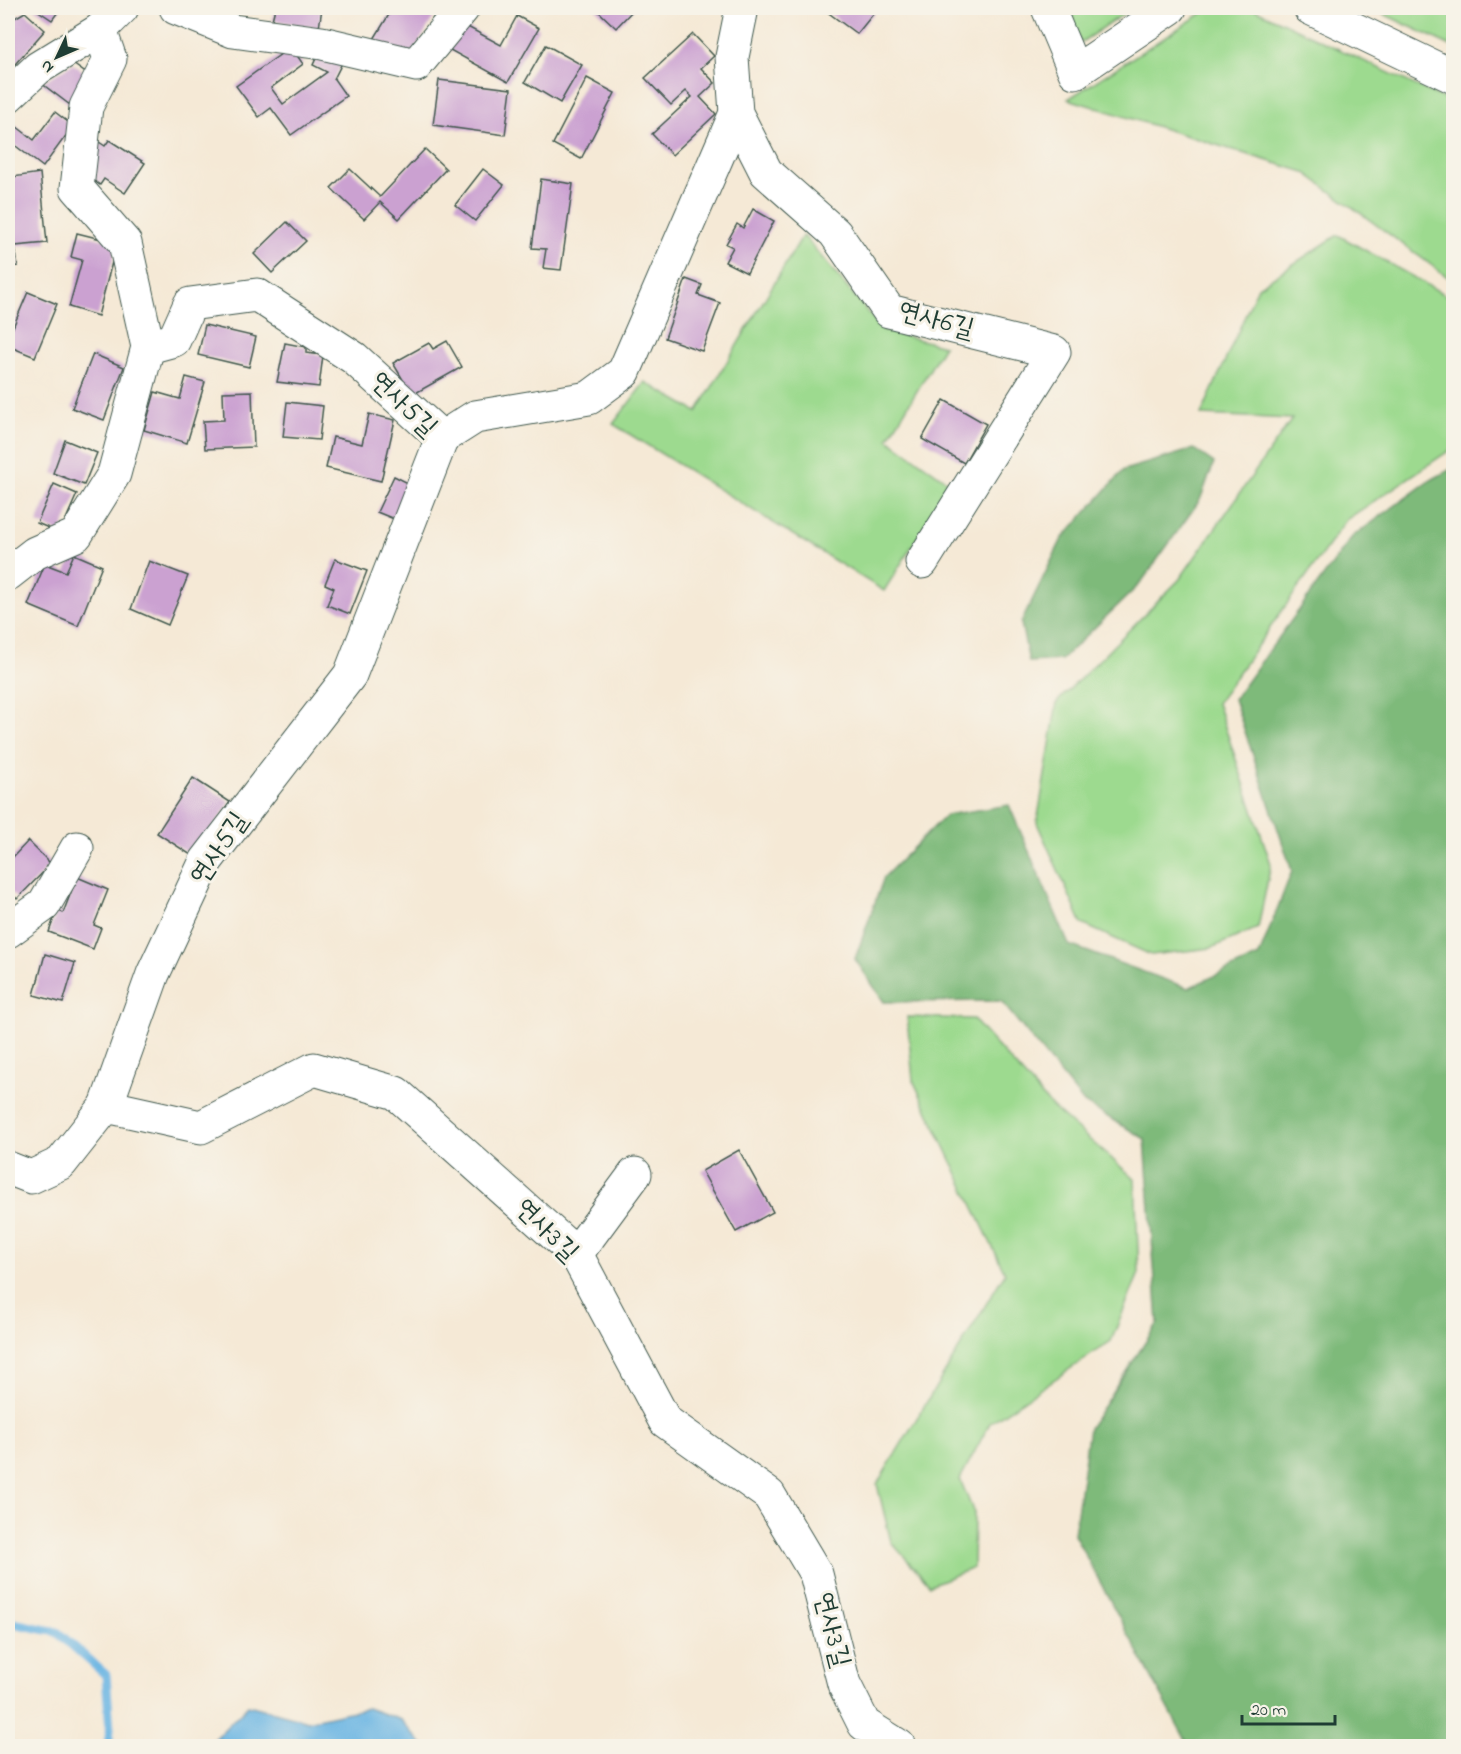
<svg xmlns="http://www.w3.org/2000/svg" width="1461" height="1754" font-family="'Indie Flower','Poor Story',sans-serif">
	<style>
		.green { fill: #9dda8f; stroke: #5e8c62; stroke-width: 1.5 }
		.forest { fill: #7eba7a; stroke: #4e7c57; stroke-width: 1.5 }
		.water { fill: #6bb5e3; stroke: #45798c; stroke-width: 1.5 }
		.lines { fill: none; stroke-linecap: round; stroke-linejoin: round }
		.stream { stroke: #6bb5e3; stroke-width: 9 }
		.building { fill: #cba1d1 }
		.minor-casing { stroke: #3f574c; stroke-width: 35 }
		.minor { stroke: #fff; stroke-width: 33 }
		.labels { text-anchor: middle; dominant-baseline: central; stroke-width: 6; stroke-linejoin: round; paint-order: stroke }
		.street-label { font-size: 27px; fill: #1f3d34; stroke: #f7f3e8 }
	</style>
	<rect width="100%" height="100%" fill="#f7f3e8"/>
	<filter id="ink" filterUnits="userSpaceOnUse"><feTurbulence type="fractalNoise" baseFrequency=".0167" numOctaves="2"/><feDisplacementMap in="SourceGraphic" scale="12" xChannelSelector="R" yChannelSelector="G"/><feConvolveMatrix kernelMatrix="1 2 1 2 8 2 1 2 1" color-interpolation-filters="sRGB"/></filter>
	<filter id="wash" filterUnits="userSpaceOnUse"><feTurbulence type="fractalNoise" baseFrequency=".008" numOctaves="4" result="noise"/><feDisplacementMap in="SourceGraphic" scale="24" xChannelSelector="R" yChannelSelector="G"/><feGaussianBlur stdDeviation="1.35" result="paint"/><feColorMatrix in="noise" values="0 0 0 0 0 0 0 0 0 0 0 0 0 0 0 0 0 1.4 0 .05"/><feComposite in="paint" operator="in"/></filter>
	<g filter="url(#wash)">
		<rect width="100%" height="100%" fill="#f5e9d6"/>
		<!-- green -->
		<g class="green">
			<path d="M 1070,8 L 1133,8 L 1080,43 Z"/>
			<path d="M 1210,8 L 1252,8 L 1453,103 L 1453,281 L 1304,172 L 1068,99 Z"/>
			<path d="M 1371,8 L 1453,8 L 1453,47 Z"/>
			<path d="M 803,235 L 883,330 L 944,346 L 888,439 L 951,484 L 884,591 L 613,424 L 645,382 L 697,412 Z"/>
			<path d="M 1338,235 L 1451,298 L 1454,304 L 1453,448 L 1346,520 L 1217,703 L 1271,864 L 1258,928 L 1211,948 L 1151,955 L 1082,924 L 1037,823 L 1057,702 L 1179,580 L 1292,419 L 1201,415 L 1258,287 Z"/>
			<path d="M 907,1017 L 973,1019 L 1052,1107 L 1135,1179 L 1139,1273 L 1111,1341 L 990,1423 L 960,1479 L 974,1513 L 973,1568 L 930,1585 L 891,1542 L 877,1484 L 1005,1273 L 913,1080 Z"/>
		</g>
		<!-- forest -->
		<g class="forest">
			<path d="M 1194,449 L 1214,463 L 1200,500 L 1140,584 L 1061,660 L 1029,662 L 1021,623 L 1062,539 L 1124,470 Z"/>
			<path d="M 1453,468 L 1453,1746 L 1189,1746 L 1074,1534 L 1089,1428 L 1158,1323 L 1145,1139 L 1084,1103 L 1001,1001 L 884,1002 L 855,959 L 884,877 L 946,815 L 1009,805 L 1069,945 L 1188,988 L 1259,956 L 1292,871 L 1234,699 L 1352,537 L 1429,481 Z"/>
		</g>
		<!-- water -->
		<path class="water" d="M 248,1705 L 308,1721 L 367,1708 L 401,1720 L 424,1746 L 208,1746 Z"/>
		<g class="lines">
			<!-- stream -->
			<path class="stream" d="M 8,1622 L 57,1632 L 106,1675 L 110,1729 L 108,1746"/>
		</g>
		<g id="blocks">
			<!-- building -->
			<g class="building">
				<path d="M 34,8 L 61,8 L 52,20 Z"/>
				<path d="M 275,8 L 322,8 L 319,28 L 272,20 Z"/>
				<path d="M 393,8 L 421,8 L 431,13 L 434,8 L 439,8 L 409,59 L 374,39 Z"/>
				<path d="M 595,8 L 635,8 L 616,28 Z"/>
				<path d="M 822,8 L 878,8 L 857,34 Z"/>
				<path d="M 25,12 L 45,30 L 9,71 L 8,22 Z"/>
				<path d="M 517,16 L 539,28 L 508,82 L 450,50 L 464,25 L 501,45 Z"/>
				<path d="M 693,34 L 714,56 L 701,68 L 715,83 L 700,97 L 716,114 L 672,155 L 652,134 L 692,97 L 686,91 L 671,105 L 645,78 Z"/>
				<path d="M 546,45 L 582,65 L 560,103 L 525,82 Z"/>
				<path d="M 291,47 L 303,64 L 271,88 L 283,104 L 327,72 L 313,65 L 320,50 L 343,61 L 334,79 L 346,96 L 291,135 L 271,108 L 259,117 L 236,86 Z"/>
				<path d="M 73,64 L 91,77 L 70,105 L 41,83 Z"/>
				<path d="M 587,78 L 615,93 L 581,159 L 553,144 Z"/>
				<path d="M 439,80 L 511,89 L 505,135 L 433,125 Z"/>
				<path d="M 55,112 L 73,126 L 43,167 L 8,140 L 8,120 L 34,140 Z"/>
				<path d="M 109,140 L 145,163 L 125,193 L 104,179 L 100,185 L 90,178 L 85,165 L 99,142 L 105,146 Z"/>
				<path d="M 425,149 L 446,169 L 399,219 L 380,202 L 364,219 L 331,188 L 350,169 L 380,197 Z"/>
				<path d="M 8,151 L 11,151 L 13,177 L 40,173 L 47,243 L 15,246 L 18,266 L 8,267 L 8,231 L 10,231 Z"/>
				<path d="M 483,169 L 504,185 L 475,221 L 455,205 Z"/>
				<path d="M 541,179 L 573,184 L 561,270 L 543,268 L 546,249 L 532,248 Z"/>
				<path d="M 753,209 L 774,221 L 747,273 L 725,262 L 733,247 L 726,244 L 737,224 L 743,228 Z"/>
				<path d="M 287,222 L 306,241 L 272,273 L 254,254 Z"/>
				<path d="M 77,233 L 117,243 L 98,316 L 69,307 L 82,260 L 71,257 Z"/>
				<path d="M 686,279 L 702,285 L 698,295 L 720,303 L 702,351 L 665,338 Z"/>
				<path d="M 28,292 L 57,304 L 35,357 L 8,346 L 8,339 Z"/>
				<path d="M 205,325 L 256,337 L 249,367 L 198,355 Z"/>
				<path d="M 447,341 L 462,367 L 412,395 L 393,363 L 429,343 L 433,349 Z"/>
				<path d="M 285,343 L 306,347 L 306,353 L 323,355 L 319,387 L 277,382 Z"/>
				<path d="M 93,354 L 124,367 L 104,420 L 72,408 Z"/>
				<path d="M 186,377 L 205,382 L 187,443 L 144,430 L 155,392 L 180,399 Z"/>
				<path d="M 252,391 L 254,447 L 205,449 L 203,421 L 224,420 L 223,392 Z"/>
				<path d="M 944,400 L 986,424 L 964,463 L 922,439 Z"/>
				<path d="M 287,402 L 323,406 L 319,440 L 283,437 Z"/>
				<path d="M 369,414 L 395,420 L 381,481 L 326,468 L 333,437 L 362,444 Z"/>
				<path d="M 65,440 L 97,453 L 84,485 L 53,473 Z"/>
				<path d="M 394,476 L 410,484 L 394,519 L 377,512 Z"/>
				<path d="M 54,484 L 77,494 L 60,533 L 37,523 Z"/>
				<path d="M 74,554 L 102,566 L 78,626 L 28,605 L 45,564 L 66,572 Z"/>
				<path d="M 335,559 L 367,571 L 350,614 L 327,605 L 334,588 L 325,584 Z"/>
				<path d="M 149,561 L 188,576 L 168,625 L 131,609 Z"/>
				<path d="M 193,778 L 230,802 L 194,857 L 157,833 Z"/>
				<path d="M 28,841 L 51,864 L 17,899 L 8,890 L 8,854 L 12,858 Z"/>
				<path d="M 77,877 L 108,890 L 94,925 L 101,928 L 93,949 L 49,932 L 57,910 L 63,913 Z"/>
				<path d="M 45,954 L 75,963 L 63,1003 L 34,995 Z"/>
				<path d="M 739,1150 L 773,1212 L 736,1232 L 702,1171 Z"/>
			</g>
		</g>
	</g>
	<g filter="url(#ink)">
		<use href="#blocks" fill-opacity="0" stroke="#3f574c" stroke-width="1.5"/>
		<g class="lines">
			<!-- minor casing -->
			<g class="minor-casing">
				<g id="minor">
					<path d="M 176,8 L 233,31 L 322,43 L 416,65 L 463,8"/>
					<path d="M 742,8 L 732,57 L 736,113 L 766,172 L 835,233 L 889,311 L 1054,352 L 922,562"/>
					<path d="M 1048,8 L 1075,72 L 1170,8"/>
					<path d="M 1310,8 L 1454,77"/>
					<path d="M 8,96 L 38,68 L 100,30"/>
					<path d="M 442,438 L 475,417 L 589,398 L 624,372 L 736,113"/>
					<path d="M 8,574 L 35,553 L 76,535 L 114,474 L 148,347"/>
					<path d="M 8,931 L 44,905 L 77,848"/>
					<path d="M 106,1106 L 153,974 L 206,861 L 350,675 L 442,438 L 354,358 L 257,295 L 190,304 L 174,340 L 148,347 L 125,243 L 77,188 L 86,107 L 110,59 L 100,30 L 122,8"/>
					<path d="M 8,1168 L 31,1177 L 61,1163 L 106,1106 L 201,1127 L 314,1069 L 396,1093 L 576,1254 L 665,1421 L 769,1495 L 816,1574 L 844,1684 L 864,1724 L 899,1746"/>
					<path d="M 576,1254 L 635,1174"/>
				</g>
			</g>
			<!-- minor -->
			<use href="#minor" class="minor"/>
		</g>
	</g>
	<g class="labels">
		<!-- street labels -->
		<g class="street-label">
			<text transform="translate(936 321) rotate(15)">연사6길</text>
			<text transform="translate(403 405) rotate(44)">연사5길</text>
			<text transform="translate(220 849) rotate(-56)">연사5길</text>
			<text transform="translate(546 1231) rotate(45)">연사3길</text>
			<text transform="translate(831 1630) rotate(76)">연사3길</text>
		</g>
	</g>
	<!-- margin -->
	<rect width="1461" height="1754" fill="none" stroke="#f7f3e8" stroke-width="30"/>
	<!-- north arrow -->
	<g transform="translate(57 57) rotate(226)" stroke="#f7f3e8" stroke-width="4.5" paint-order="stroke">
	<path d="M0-4.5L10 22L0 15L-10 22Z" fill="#1f3d34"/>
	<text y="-9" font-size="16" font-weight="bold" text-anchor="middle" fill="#1f3d34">N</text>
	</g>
	<!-- scale -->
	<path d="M1242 1715v9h93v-9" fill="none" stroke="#1f3d34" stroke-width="3"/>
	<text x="1251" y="1715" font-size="18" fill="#1f3d34" stroke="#f7f3e8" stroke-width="4.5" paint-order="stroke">20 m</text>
</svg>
